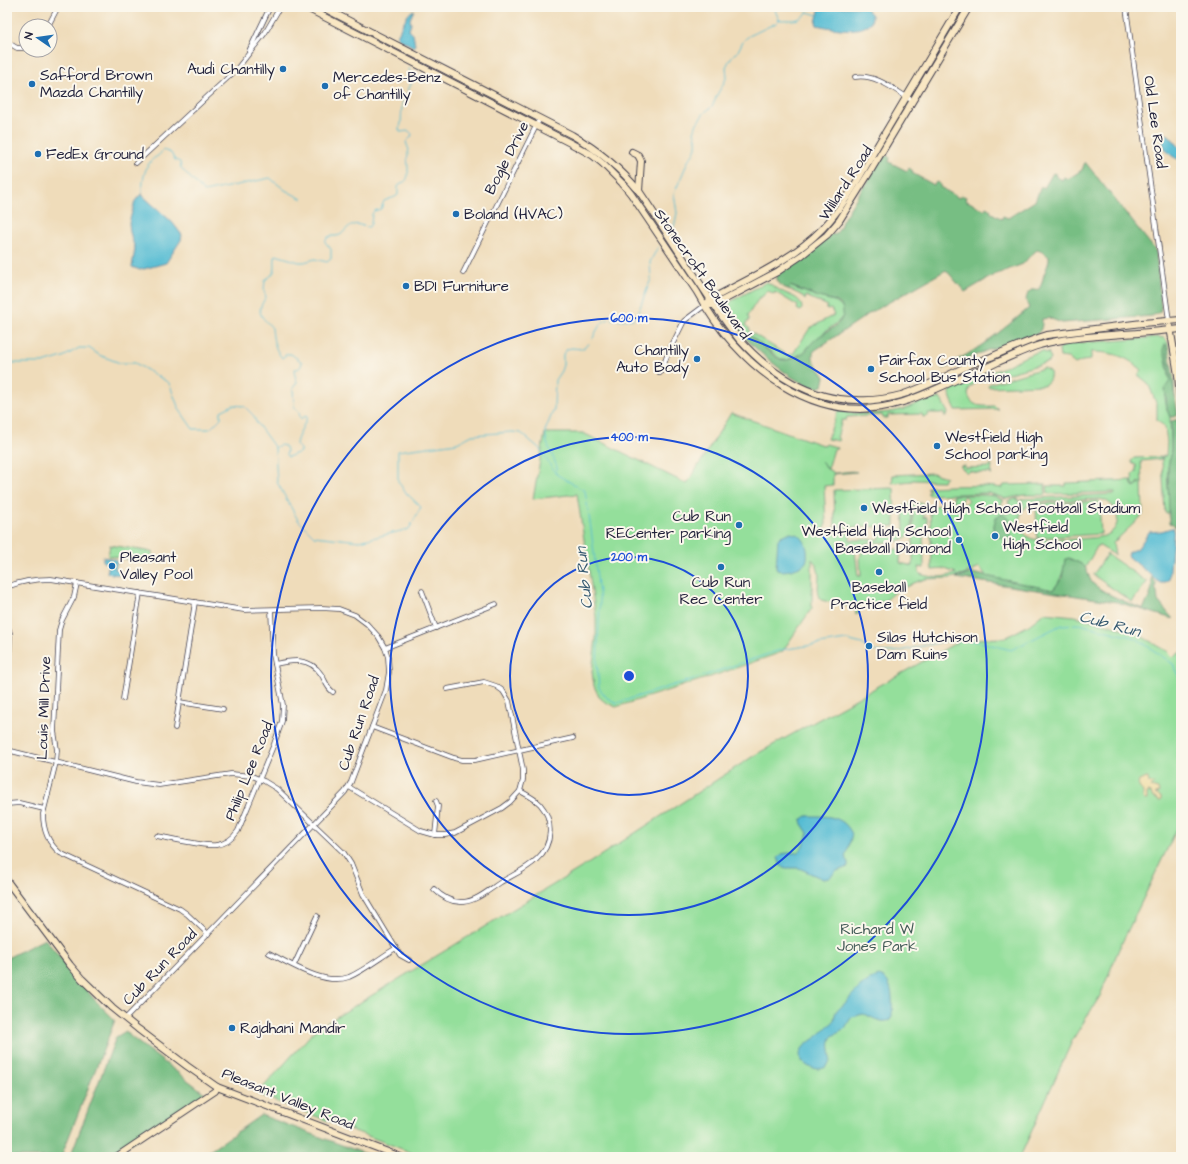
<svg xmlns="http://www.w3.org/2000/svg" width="1188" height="1164" font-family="'Architects Daughter',sans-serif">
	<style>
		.green { fill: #94df9b; stroke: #5b806b; fill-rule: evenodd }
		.forest { fill: #77be83; stroke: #4c705f }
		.sand { fill: #eeda9e; stroke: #887e6c }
		.water { fill: #55bcd3; stroke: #3c6f87 }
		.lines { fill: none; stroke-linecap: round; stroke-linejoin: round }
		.stream { stroke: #55bcd3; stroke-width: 1 }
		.street-casing { stroke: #413e4e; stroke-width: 5.5 }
		.secondary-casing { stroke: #413e4e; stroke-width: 8 }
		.street { stroke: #fff; stroke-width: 4 }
		.secondary { stroke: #f9e7c3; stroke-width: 6 }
		.ring { fill: none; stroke: #1d4ed8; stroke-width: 2 }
		.poi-dot { fill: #1f6fb2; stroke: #fbf7ec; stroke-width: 1.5 }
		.labels { text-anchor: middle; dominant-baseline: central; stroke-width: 4; stroke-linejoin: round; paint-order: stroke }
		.poi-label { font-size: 15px; fill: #22223b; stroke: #fbf7ec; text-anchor: start }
		.street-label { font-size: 15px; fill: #22223b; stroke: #fbf7ec }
		.park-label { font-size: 15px; fill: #445b58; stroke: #fbf7ec }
		.water-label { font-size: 16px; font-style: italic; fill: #345870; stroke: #fbf7ec }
		.centre { fill: #1d4ed8; stroke: #fbf7ec; stroke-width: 2 }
		.ring-label { font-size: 12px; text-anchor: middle; font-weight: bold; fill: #1d4ed8; stroke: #fbf7ec; stroke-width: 4; stroke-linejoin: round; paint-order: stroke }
	</style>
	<rect width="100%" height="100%" fill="#fbf7ec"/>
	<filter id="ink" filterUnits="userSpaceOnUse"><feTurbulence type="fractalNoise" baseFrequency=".025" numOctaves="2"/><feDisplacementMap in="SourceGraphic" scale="8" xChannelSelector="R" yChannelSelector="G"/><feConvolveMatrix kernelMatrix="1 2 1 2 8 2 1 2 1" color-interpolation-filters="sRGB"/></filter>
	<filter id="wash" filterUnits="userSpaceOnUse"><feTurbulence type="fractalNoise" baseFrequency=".012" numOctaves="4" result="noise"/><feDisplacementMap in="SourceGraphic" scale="16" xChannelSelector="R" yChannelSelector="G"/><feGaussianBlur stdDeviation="0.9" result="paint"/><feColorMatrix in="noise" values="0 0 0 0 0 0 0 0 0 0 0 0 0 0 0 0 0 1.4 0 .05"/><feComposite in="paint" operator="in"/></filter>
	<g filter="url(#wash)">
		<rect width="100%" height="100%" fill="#efdcba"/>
		<!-- green -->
		<g class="green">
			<path d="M 767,282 C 772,285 776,288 781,291 C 790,296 802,297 802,309 L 800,311 L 797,309 L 798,306 L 775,292 L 774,294 L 767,290 L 763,296 L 759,298 L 748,315 L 749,320 L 745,325 L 750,329 L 749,331 L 788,356 L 790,353 L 793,354 L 810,328 L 834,315 L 831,309 L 827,310 L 826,309 L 828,306 L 806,296 L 805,300 L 801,295 L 788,289 L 789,286 L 818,297 L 834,301 L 843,308 L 844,312 L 843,316 L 839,321 L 816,339 L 803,353 L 787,360 L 782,360 L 748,335 L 745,338 L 726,314 L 725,308 L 726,304 Z"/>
			<path d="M 1158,337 L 1165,338 L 1168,343 L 1174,380 L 1175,401 L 1165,344 L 1165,355 L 1170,381 L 1165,398 L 1167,409 L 1170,417 L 1171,456 C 1164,471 1169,492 1170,508 L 1169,513 L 1165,513 L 1162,460 L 1163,456 L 1166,456 L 1167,442 L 1165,427 L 1157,420 L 1157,405 L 1148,383 L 1138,375 L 1142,370 C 1126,356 1112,352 1091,352 L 1091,360 L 1082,361 L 1075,364 L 1068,358 L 1060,357 L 1059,350 L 1063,344 C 1095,341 1126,341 1158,337 Z"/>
			<path d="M 1043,351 L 1047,354 L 1048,352 L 1051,359 L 1049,362 L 977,382 L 970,387 L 968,394 C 971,408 983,406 995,406 L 998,409 L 956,410 C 953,402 946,393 953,387 C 968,380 982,375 997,370 C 1011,365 1028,353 1043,351 Z"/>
			<path d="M 1044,368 L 1050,371 C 1051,378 1049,383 1043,385 L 988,387 L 989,384 Z"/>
			<path d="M 939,397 L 942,401 L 948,413 L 947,416 L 944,416 L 944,413 L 928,413 L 928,416 L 923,417 L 922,414 L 888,415 L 888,418 L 883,418 L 882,415 L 847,417 L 846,420 L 842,420 L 837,438 L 839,439 L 839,441 L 827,439 L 838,411 C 859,414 883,415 904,409 C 913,406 931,396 939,399 Z"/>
			<path d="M 731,413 L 825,446 L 826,444 L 836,447 L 837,449 L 834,449 L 828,469 L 821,462 L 827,469 L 831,471 L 834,473 C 841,473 851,470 857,472 L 833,474 L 833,485 L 824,486 L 826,524 L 824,528 L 826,534 L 850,533 L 850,540 L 880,539 L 880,531 L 904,530 L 903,507 L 906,504 L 911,504 C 911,512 913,524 910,532 C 906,545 877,542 866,543 L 866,545 L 861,545 L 855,551 L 858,576 L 861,576 L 860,558 L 862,551 L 866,550 L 901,549 L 900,563 L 913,566 L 913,504 L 922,503 L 926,505 L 923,518 L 927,517 L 927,529 L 923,530 L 924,568 L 918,567 L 920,574 C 930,578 946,578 956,573 L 945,569 L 932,570 L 930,508 L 933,506 L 965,504 L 969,500 L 965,496 L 961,499 L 962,501 L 961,501 L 953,502 L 953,495 L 985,495 L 994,496 L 1004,501 L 1001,503 L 1003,512 L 1009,514 L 1011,509 L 1008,501 L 1018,498 L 1018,501 L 1020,502 L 1021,505 L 1024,503 L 1021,503 L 1021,499 L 1115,494 L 1115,492 L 1048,494 L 1047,486 L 1066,486 L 1066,483 L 1068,483 L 1131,480 L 1132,485 L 1134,487 L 1142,482 L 1143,515 L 1113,543 L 1115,555 L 1098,545 L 1085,568 L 1079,563 L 1069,558 C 1062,570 1062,580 1053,590 L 992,578 L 987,576 L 979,567 L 970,572 L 967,572 L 967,574 L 951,578 L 925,579 L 914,583 L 909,586 L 899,589 L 886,600 L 875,604 L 860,604 L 858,614 L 855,614 L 856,611 L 855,605 L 854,605 L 854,607 L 851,607 L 821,600 C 813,585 826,576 812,559 L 812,608 L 782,652 L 710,677 L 616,707 L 605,702 L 599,697 L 594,686 L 592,672 L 596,638 L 596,617 L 577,494 L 533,499 L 545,433 L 583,433 L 687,484 ZM 1100,499 C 1118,502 1125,526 1107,535 C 1101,539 1041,541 1033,539 C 1026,537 1021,531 1020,523 C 1018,513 1025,506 1034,502 Z"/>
			<path d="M 1161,457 L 1162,459 L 1141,461 L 1142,482 L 1139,482 L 1136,486 L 1133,485 L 1132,474 L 1136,472 L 1136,465 L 1133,464 L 1131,461 L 1134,458 Z"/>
			<path d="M 991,464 L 992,465 L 991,476 L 990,473 L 977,473 L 969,471 L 967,473 L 960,466 L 965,465 L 965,468 L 990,467 Z"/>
			<path d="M 933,473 L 946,477 L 943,481 L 912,480 L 912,481 L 892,483 L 893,475 Z"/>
			<path d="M 1045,484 L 1046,495 L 1024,495 L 1006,499 L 989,493 L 929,495 L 927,493 L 929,492 L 929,488 L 927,488 L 928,487 C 952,486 978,484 1002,488 L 1004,485 Z"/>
			<path d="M 894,488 L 895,526 L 835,528 L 834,490 Z"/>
			<path d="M 1099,501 L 1101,534 L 1037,538 L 1036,504 Z"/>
			<path d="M 110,545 L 153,552 L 151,563 L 108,556 Z"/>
			<path d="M 1107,554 L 1147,582 L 1132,602 L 1093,575 Z"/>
			<path d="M 1044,613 L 1075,616 L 1132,631 L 1167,651 L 1173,657 L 1181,652 L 1181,820 L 1118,951 L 1100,996 L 1073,1039 L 1020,1157 L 423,1157 L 257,1094 L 315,1030 L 589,863 L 755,755 L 963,639 L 1005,638 L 1029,625 Z"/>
		</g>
		<!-- forest -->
		<g class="forest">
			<path d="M 884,156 L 888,156 L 890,158 L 889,162 L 907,171 L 909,168 L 913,171 L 912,173 L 934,185 L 936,182 L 940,184 L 940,187 L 959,198 L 961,195 L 966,197 L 965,200 L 985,210 L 986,207 L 991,210 L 990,212 L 1002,219 L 1003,216 L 1008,218 L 1035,201 L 1041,187 L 1044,188 L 1053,173 L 1056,174 L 1055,176 L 1062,180 L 1064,177 L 1068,179 L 1082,170 L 1085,162 L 1156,251 L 1161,307 L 1160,312 L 1152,316 L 1062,323 L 1049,318 L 1042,319 C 1042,326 1042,330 1037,334 L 988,350 L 943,369 L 943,366 C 975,354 1002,330 1029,308 C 1025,300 1025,297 1031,290 L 1038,290 C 1043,284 1042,279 1045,272 C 1047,266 1049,264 1049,257 L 1043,252 L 1037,250 L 1029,257 L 1023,264 L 994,275 L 965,292 L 946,270 L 870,313 L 814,351 C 809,361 821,369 825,377 L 823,386 C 806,396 757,350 745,338 L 748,334 C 757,340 773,357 782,360 C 788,361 798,357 802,354 C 808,350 811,342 817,338 C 825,332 845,324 843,311 C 842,298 824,300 816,296 C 808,293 801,290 793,287 L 790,286 L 788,289 C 782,287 780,285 777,280 L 777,275 C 782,272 787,268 792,265 C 799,262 805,264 808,255 L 831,234 L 835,235 L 840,228 L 842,221 L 863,187 C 873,179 874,164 884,156 Z"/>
			<path d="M 1166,344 L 1178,415 L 1174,417 L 1170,417 L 1169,415 L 1167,409 L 1165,388 L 1170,381 L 1166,358 L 1163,350 L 1164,346 Z"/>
			<path d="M 1175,420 L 1178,420 L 1181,447 L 1181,516 L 1177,523 L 1179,525 L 1176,527 L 1169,523 L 1168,470 L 1169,461 L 1171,456 L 1171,421 Z"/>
			<path d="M 1002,514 L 1009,519 L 1012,539 C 1003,539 999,538 992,533 L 996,517 Z"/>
			<path d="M 1069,558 C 1074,562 1081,562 1085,567 C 1089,573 1089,582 1096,586 C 1109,596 1125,601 1140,608 L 1143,609 C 1149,598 1154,590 1151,578 L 1153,578 L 1156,584 L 1155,588 L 1157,592 L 1158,601 L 1173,619 L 1117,602 L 956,578 L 972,573 L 1053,590 L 1062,578 L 1065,559 Z"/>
			<path d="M 45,939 L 94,999 L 115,1020 L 61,1157 L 7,1157 L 7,958 Z"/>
			<path d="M 126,1031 L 131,1037 L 206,1094 L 110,1157 L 70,1157 L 116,1037 Z"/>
			<path d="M 261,1115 L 374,1157 L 201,1157 Z"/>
		</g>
		<!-- sand -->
		<path class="sand" d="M 1147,778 L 1148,778 L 1149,783 L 1154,784 L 1151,787 L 1158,789 L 1159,793 L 1155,794 L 1161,797 L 1161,800 L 1159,801 L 1155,798 L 1153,798 L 1151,793 L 1149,792 L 1147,793 L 1147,800 L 1145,800 L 1143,798 L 1143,792 C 1140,788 1137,786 1139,781 Z"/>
		<!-- water -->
		<g class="water">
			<path d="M 820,7 L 865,7 L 872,15 C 874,37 829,28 817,25 L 816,22 Z"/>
			<path d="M 414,10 L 410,19 L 411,24 L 409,30 L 413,34 L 415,45 L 414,47 L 399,39 L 397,36 C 401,28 407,12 414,10 Z"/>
			<path d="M 1165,134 L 1169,135 L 1181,149 L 1181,160 C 1172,158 1162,149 1163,139 Z"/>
			<path d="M 142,193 L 143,196 L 172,222 L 182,235 L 181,240 L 166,263 L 140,270 L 132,267 L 135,249 L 130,232 L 129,223 L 135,201 Z"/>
			<path d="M 1171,528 L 1174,528 L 1169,580 L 1163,583 L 1160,583 L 1128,556 L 1129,552 L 1138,548 L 1149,532 L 1162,531 Z"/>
			<path d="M 788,533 C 799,533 805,538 807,550 C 807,554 808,558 806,562 C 803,568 784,573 777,570 L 776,568 L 778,539 L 781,536 Z"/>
			<path d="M 103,557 L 117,560 L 115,569 L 120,570 L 119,575 L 107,573 L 109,563 L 103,562 Z"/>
			<path d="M 807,816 C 827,816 843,815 852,834 C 850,840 848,853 845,856 L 848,863 L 848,867 L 837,871 L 829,878 L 823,879 L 799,868 L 786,868 L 781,866 L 778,858 L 782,854 C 786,853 789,853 793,853 C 803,853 805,841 808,833 L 802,824 L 801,820 Z"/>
			<path d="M 879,976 C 895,980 892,1003 892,1016 L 890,1020 C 880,1024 873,1017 863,1014 L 852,1017 C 848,1021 847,1027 843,1030 C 838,1034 831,1034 830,1041 C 828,1049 834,1058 828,1065 C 819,1075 795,1064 801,1051 C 805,1042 816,1039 822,1032 C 824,1030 826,1028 828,1026 C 829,1025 833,1023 833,1022 C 835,1019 834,1014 837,1010 C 839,1007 844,1005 846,1002 C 855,992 865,980 879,976 Z"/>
		</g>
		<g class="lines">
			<!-- stream -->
			<g class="stream">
				<path d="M 779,19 L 780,20 C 794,19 796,23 808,12 L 817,15"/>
				<path d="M 142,193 C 143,183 143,170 151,161 C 155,156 158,158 163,150 L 171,153 L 175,160 L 180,162 L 181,168 L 204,192 L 270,178 L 285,190 L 302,199"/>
				<path d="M 674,227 L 677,213 L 674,194 L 689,159 C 697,152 698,141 694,132 L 697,123 L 705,112 L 709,109 L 713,105 L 717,95 L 727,77 L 726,67 L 729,61 L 733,55 L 737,53 L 743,41 L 749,36 L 776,23 L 779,20 L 775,10 L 778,7"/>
				<path d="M 593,338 C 605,311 609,322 633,319 L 637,315 L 651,279 L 650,262 L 658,247"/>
				<path d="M 7,358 L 14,363 L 43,363 L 63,357 L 79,348 L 89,348 L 99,355 L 120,363 L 135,363 L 169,383 L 179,409 L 193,429 L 210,429 L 221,418 L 221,411 L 233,405 L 244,406 L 254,416 L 256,422 L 275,448 L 277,482 L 298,520 L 314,536 L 360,541 L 409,529 L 421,507 L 405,492 L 398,481 L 398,451 L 457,443 L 472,435 L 512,432 L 521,433 L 539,448 L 556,474 L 585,491 L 591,529 L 600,601 L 597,663 L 599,688 L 607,698 L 617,703 L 706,675 L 780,650 L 846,640 L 862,644 L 870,651 L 884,652 L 895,652 L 946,641 L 976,641 L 1011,650 L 1061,625 L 1079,624 L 1136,638 L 1173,664 L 1181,679"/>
				<path d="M 276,447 L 280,445 L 285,446 L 287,450 L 286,455 L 288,457 L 300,452 L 300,449 L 296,445 C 296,438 305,424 307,417 L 306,416 L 300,419 L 299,411 L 294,407 L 293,388 L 297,382 L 294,372 L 295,369 C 300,369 301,367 302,362 L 291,354 L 287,354 L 282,358 C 274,348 273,339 272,328 C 261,315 255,314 266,297 L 264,291 L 265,280 C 267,278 272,276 273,273 C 277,268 273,261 276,255 L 299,262 L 304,262 L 315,259 L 327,262 L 331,259 L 331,249 L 325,242 L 328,237 C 332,235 336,237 340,235 C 345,232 347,226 353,225 C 358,223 364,227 369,227 C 373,223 370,215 374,211 C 376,210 379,210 381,209 L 384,201 L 395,197 L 398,195 L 398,187 L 401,183 C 414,181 404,161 409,150 L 406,142 L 411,137 L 412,134 L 409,131 L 400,132 L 399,129 L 401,124 L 402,104 L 411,84 L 409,68"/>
				<path d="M 556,473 L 557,467 L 547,443 L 545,431 L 554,409 L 555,380 L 561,371 L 563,365 L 563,354 L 567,349 L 572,348 L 582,349 L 589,344"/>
			</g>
		</g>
	</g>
	<g filter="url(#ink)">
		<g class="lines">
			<!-- street casing -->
			<g class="street-casing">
				<g id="street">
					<path d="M 1126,7 L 1169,321"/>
					<path d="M 48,26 L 58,7"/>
					<path d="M 7,42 L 17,48 L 26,48"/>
					<path d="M 249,51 L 270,7"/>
					<path d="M 855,77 C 875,73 896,91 913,101"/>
					<path d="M 136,163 L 236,70 L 265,33 L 280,7"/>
					<path d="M 463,273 L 540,118"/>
					<path d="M 660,373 L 663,367 L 668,353 L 684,321 L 704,306"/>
					<path d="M 77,583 L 74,597 L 62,620 L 59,630 L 54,731 L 57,750 L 56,762 L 43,814 C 43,830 48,843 60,853 L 180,909 L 187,914 L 208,934"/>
					<path d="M 7,587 C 21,581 35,579 51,579 L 244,610 L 322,608 L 339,609 L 355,615 L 367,624 L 378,636 L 385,648 L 388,657 L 389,672 L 386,690 L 351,782 L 345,792 L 125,1019"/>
					<path d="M 422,591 L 436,628"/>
					<path d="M 7,624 L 10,633 L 9,663"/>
					<path d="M 385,648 L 496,604"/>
					<path d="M 275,664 C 292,660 310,657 321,674 C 326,681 326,687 333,692"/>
					<path d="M 123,699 L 140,593"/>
					<path d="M 179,702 L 223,709"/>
					<path d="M 372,727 L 454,758 L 462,760 L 475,760 L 573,738"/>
					<path d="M 175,728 L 195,602"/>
					<path d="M 7,750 L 136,782 L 159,785 L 231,774 L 252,776 L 264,781 L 277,789 L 344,853 L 351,864 L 363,894 L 400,955 L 409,960"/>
					<path d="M 349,787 L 421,831 L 435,835 L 445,835 L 455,833 L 502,808 L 510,802 L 520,791 L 523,780 L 523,770 L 509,701 L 503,691 L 496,686 L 484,682 L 447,689"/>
					<path d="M 7,804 L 19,803 L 44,809"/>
					<path d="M 435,835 L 438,806 L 436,801"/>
					<path d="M 157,836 C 167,838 177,840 188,842 C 208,846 225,850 238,831 L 274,744 L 282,721 L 283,705 L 273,654 L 271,610"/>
					<path d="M 434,889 C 442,897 451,903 463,902 C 477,901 490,889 501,882 C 513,875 527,869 537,859 C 553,845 554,820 540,804 C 534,798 527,795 520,791"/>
					<path d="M 269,953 C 291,964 324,986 349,977 C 365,970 381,957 396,948"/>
					<path d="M 294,965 L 317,916"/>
				</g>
			</g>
			<!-- secondary casing -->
			<g class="secondary-casing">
				<g id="secondary">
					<path d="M 305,7 L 572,144 L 592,155 L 602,163 L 622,183 L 631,194 L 697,292 C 737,366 815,430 903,402 C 922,396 939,388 956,380 C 970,374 984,369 998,362 C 1012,356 1026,349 1040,345 C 1058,339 1078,338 1097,336 C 1125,334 1153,332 1181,329"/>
					<path d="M 322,7 L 572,135 C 598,150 620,168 639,191 C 660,222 680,254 701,285 C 713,303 725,322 739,339 C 769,373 810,400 856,400 C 872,401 887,399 901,395 C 923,388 945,377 965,367 C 973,363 982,360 991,357 C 1009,349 1028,341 1047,335 L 1142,323 L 1181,320"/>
					<path d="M 632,152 L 638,155 L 641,161 L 639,191"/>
					<path d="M 708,302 L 715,297 C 752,277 793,259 822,229 C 846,204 862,172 879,143 C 906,97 933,52 960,7"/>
					<path d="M 710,305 L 714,305 L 777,272 L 802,255 L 827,235 L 839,221 L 871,170 L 969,7"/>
					<path d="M 1170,327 L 1178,375 L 1181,408"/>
					<path d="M 7,881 L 70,965 L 82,979 L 112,1008 L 138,1029 L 187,1066 L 217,1087 L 401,1157"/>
					<path d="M 116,1157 L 215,1091 L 217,1087"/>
				</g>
			</g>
			<!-- street -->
			<use href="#street" class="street"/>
			<!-- secondary -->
			<use href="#secondary" class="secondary"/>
		</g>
	</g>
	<!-- distance rings -->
	<g class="ring">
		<circle cx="629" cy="676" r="119"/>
		<circle cx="629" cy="676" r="239"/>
		<circle cx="629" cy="676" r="358"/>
	</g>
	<!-- markers -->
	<g class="poi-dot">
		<circle cx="283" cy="69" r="4"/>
		<circle cx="32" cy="84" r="4"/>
		<circle cx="325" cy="86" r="4"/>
		<circle cx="38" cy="154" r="4"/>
		<circle cx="456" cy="214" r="4"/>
		<circle cx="406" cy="286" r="4"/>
		<circle cx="697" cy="359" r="4"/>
		<circle cx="871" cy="369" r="4"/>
		<circle cx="937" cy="446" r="4"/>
		<circle cx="864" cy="508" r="4"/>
		<circle cx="739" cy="525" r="4"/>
		<circle cx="995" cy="536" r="4"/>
		<circle cx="959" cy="540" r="4"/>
		<circle cx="112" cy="566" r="4"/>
		<circle cx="721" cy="567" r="4"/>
		<circle cx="879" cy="572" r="4"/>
		<circle cx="869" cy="646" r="4"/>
		<circle cx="232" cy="1028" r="4"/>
	</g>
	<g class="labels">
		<!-- poi labels -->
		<g class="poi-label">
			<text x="275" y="69" text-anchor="end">Audi Chantilly</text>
			<text x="40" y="75">Safford Brown<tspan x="40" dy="17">Mazda Chantilly</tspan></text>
			<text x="333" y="77">Mercedes-Benz<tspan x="333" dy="17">of Chantilly</tspan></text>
			<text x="46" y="154">FedEx Ground</text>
			<text x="464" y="214">Boland (HVAC)</text>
			<text x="414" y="286">BDI Furniture</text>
			<text x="689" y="350" text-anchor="end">Chantilly<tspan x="689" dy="17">Auto Body</tspan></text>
			<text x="879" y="360">Fairfax County<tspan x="879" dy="17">School Bus Station</tspan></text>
			<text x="945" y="437">Westfield High<tspan x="945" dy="17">School parking</tspan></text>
			<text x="872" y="508">Westfield High School Football Stadium</text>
			<text x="731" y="516" text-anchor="end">Cub Run<tspan x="731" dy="17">RECenter parking</tspan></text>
			<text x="1003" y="527">Westfield<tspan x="1003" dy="17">High School</tspan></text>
			<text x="951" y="531" text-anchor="end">Westfield High School<tspan x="951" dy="17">Baseball Diamond</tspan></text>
			<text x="120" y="557">Pleasant<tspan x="120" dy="17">Valley Pool</tspan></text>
			<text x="721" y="582" text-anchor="middle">Cub Run<tspan x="721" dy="17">Rec Center</tspan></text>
			<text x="879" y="587" text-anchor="middle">Baseball<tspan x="879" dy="17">Practice field</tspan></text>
			<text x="877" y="637">Silas Hutchison<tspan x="877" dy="17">Dam Ruins</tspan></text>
			<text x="240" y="1028">Rajdhani Mandir</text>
		</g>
		<!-- street labels -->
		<g class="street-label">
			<text transform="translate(1155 122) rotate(82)">Old Lee Road</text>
			<text transform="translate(507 158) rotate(-63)">Bogle Drive</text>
			<text transform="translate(846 183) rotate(-57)">Willard Road</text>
			<text transform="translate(702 274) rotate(55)">Stonecroft Boulevard</text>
			<text transform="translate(44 708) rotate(-88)">Louis Mill Drive</text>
			<text transform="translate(359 723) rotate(-71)">Cub Run Road</text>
			<text transform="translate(249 771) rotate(-68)">Philip Lee Road</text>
			<text transform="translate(160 967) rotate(-46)">Cub Run Road</text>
			<text transform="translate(288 1099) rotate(22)">Pleasant Valley Road</text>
		</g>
		<!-- park labels -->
		<g class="park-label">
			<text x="877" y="929">Richard W<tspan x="877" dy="17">Jones Park</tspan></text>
		</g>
		<!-- water labels -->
		<g class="water-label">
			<text transform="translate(584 578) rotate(-96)">Cub Run</text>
			<text transform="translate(1110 624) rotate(15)">Cub Run</text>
		</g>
	</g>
	<circle cx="629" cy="676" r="6" class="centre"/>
	<g class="ring-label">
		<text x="629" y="322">600 m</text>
		<text x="629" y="441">400 m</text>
		<text x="629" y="561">200 m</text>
	</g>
	<!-- margin -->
	<rect width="1188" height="1164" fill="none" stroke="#fbf7ec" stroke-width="24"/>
	<!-- north arrow -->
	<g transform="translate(38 38) rotate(283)"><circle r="19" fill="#fbf7ec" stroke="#a4a2a5"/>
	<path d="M0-3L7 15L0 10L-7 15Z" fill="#1f6fb2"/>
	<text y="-6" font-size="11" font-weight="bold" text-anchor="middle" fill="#22223b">N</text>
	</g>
</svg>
